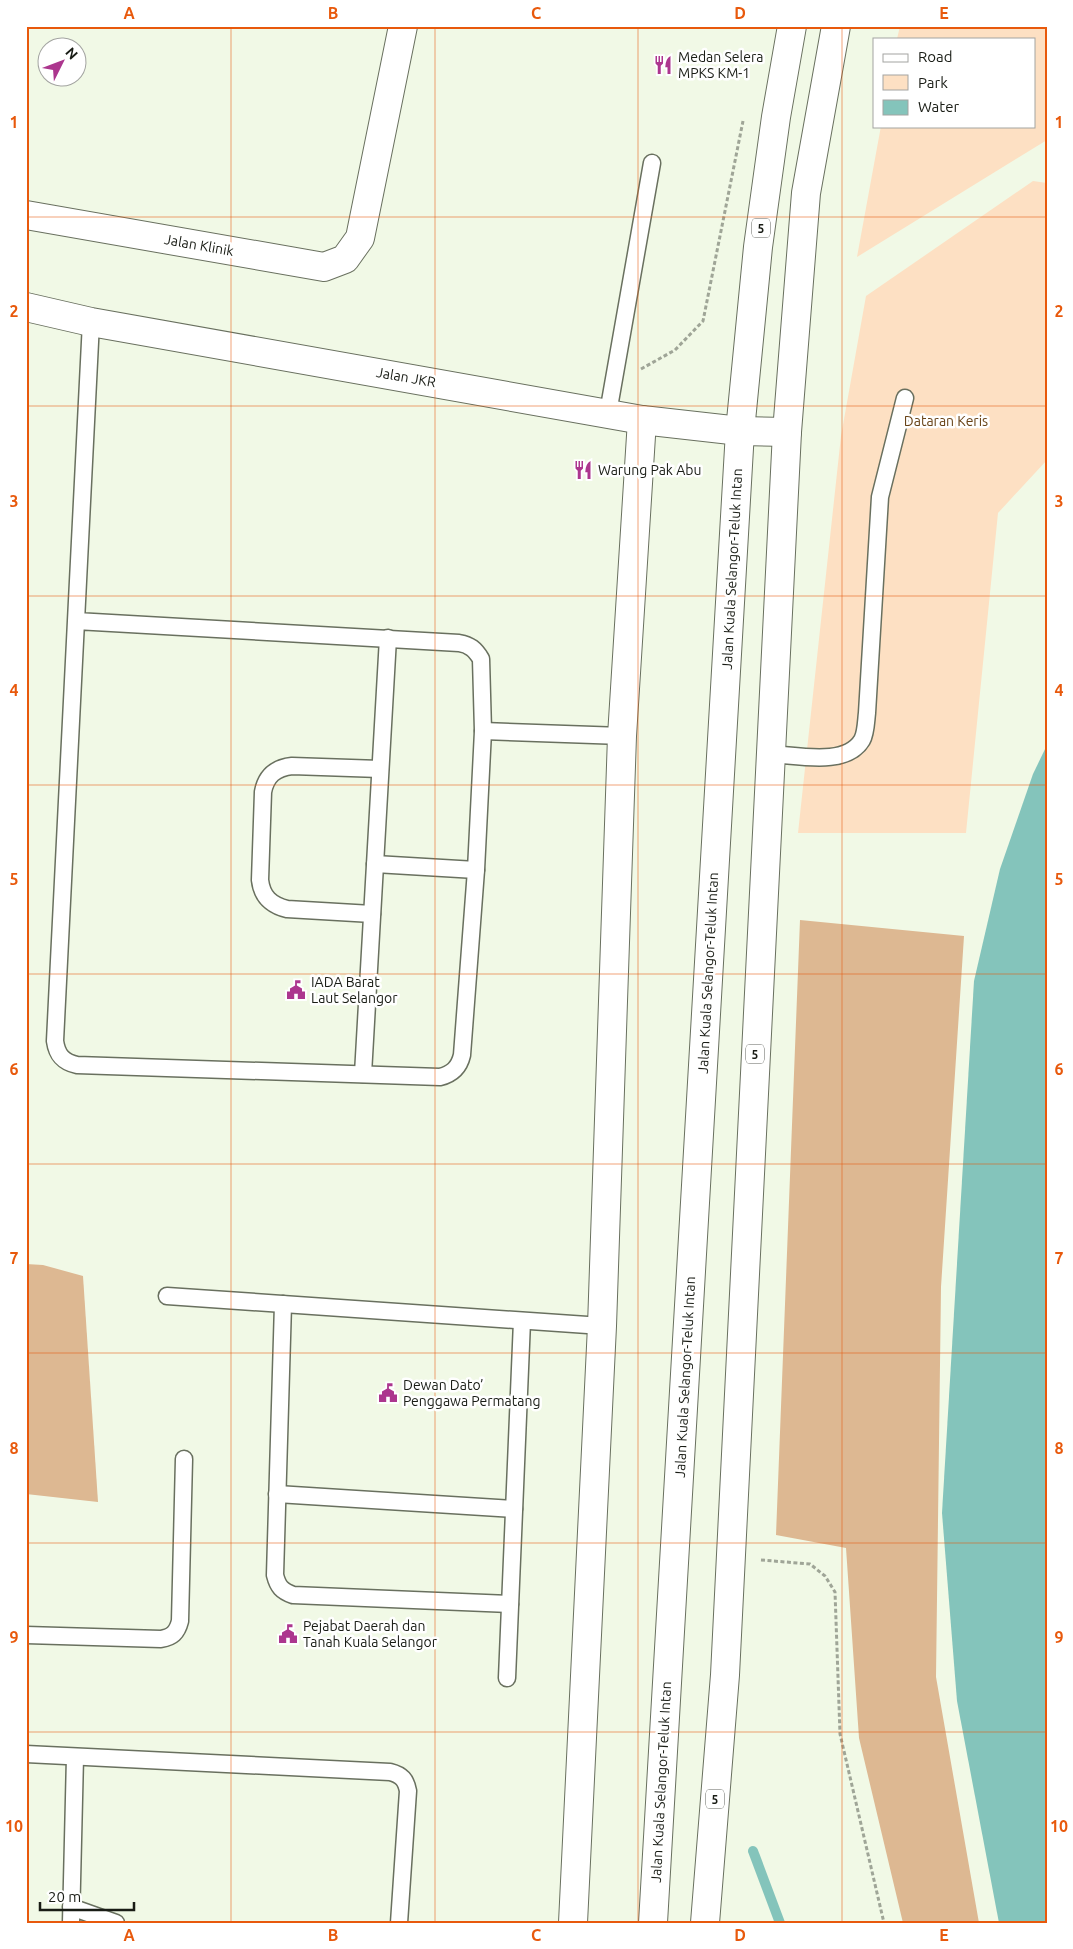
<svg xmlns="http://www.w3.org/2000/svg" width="1073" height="1949" font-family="Ubuntu,sans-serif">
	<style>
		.green { fill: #fde0c3 }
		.forest { fill: #ddb892 }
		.water { fill: #84c4bb }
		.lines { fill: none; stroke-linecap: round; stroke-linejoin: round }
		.stream { stroke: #84c4bb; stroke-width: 10 }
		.service-casing { stroke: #69705f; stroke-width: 19 }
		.minor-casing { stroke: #69705f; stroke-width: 30 }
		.tertiary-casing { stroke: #69705f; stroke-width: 30 }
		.trunk-casing { stroke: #69705f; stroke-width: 30 }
		.path { stroke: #9fa597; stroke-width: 3; stroke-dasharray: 4 2.5; stroke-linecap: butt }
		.service { stroke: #fff; stroke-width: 16 }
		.minor { stroke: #fff; stroke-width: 28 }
		.tertiary { stroke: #fff; stroke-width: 28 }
		.trunk { stroke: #fff; stroke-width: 28 }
		.grid { fill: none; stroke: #e8590c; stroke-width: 1; stroke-opacity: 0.55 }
		.labels { text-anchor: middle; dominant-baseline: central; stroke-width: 5; stroke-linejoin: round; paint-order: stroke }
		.shield { fill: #fff; stroke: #5e605b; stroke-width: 1 }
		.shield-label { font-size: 12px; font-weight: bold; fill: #191c15 }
		.poi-label { font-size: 14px; fill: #191c15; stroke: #fff; text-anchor: start }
		.street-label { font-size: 14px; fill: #191c15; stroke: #fff }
		.park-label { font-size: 14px; fill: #684317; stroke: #fff }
		.neatline { fill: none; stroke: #e8590c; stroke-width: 2 }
		.grid-label { font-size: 16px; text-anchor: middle; font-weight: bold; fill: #e8590c }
	</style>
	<rect width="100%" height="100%" fill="#f1f9e6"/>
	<!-- green -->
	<g class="green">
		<path d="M 900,26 L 1047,26 L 1047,140 L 857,257 L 881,126 L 1034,126 L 1034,39 L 897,39 Z"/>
		<path d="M 1033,181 L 1047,183 L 1047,460 L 998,513 L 966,833 L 798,833 L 841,436 L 866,296 Z"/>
	</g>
	<!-- forest -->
	<g class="forest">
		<path d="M 800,920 L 964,936 L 941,1287 L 936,1677 L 979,1923 L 903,1923 L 859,1738 L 846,1548 L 776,1535 Z"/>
		<path d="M 26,1264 L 43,1265 L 83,1276 L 98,1502 L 26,1494 Z"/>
	</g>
	<!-- water -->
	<path class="water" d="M 1047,745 L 1047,1923 L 999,1923 L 957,1701 L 942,1513 L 974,981 L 1000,869 L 1033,774 Z"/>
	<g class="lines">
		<!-- stream -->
		<path class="stream" d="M 753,1851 L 780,1923"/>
		<!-- service casing -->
		<g class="service-casing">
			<g id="service">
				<path d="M 608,413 L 652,163"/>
				<path d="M 76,621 L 55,1041 C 57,1055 63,1062 77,1065 L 440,1077 C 452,1074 459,1068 462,1055 L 476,870 L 483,731 L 481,659 C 475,649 470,645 459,643 L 76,621 L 91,322"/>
				<path d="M 483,731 L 622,736"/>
				<path d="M 770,754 C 797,755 846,767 862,740 C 866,733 866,721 867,713 L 880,497 L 905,398"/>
				<path d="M 375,864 L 476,870"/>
				<path d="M 372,914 L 287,909 C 271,905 262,897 260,880 L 263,792 C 266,776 275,768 292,766 L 380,769"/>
				<path d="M 363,1074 L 388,638"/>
				<path d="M 167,1296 L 602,1326"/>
				<path d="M 283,1304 L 275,1575 C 278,1587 282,1591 293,1595 L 510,1604"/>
				<path d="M 277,1494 L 514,1509"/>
				<path d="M 26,1635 L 161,1639 C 172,1637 177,1633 180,1621 L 184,1459"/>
				<path d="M 507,1678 L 522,1321"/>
				<path d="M 26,1754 L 390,1772 C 402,1775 406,1780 408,1791 L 399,1923"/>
				<path d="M 71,1907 L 116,1923"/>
				<path d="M 71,1923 L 75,1757"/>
			</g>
		</g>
		<!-- minor casing -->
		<g class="minor-casing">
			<g id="minor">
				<path d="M 26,215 L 324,267 L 345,259 L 360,238 L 403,26"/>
				<path d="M 573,1923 L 602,1326 L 622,736 L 642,420"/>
			</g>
		</g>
		<!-- tertiary casing -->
		<g class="tertiary-casing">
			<path id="tertiary" d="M 26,307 L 91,322 L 642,420 L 740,431 L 787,432"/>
		</g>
		<!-- trunk casing -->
		<g class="trunk-casing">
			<g id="trunk">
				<path d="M 653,1923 L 740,431 L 758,247 L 776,117 L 792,26"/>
				<path d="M 705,1923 L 725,1675 L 787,432 L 806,193 L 836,26"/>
			</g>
		</g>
		<!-- path -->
		<g class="path">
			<path d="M 641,369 L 675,350 L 703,321 L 743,121"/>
			<path d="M 761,1560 L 810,1564 L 825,1576 L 835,1592 L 840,1734 L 884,1923"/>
		</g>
		<!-- service -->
		<use href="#service" class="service"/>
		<!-- minor -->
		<use href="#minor" class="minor"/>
		<!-- tertiary -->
		<use href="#tertiary" class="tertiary"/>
		<!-- trunk -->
		<use href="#trunk" class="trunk"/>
	</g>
	<!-- grid -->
	<path class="grid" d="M 231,26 L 231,1923M 435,26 L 435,1923M 638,26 L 638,1923M 842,26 L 842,1923M 26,217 L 1047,217M 26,406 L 1047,406M 26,596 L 1047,596M 26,785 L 1047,785M 26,974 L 1047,974M 26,1164 L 1047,1164M 26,1353 L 1047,1353M 26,1543 L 1047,1543M 26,1732 L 1047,1732"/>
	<!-- icons -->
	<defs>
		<g id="restaurant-bare" transform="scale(1.5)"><path d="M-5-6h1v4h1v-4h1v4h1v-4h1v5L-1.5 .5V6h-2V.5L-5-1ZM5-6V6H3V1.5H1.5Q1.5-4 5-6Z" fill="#ac368e" stroke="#fff" stroke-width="2.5" paint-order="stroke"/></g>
		<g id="civic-bare" transform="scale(1.5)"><path d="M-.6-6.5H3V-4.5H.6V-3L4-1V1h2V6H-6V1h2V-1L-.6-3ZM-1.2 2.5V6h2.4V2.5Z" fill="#ac368e" stroke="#fff" stroke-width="2.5" paint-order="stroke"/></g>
	</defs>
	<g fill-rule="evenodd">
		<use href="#restaurant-bare" x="663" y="65"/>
		<use href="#restaurant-bare" x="583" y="470"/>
		<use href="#civic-bare" x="296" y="990"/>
		<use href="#civic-bare" x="388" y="1393"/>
		<use href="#civic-bare" x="288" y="1634"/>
	</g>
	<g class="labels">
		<!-- shield labels -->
		<g class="shield">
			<rect x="752" y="218.5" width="18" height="19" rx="4"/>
			<rect x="746" y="1044.5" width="18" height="19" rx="4"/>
			<rect x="706" y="1789.5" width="18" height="19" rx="4"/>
		</g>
		<g class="shield-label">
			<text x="761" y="228">5</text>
			<text x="755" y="1054">5</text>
			<text x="715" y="1799">5</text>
		</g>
		<!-- poi labels -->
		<g class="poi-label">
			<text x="678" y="57">Medan Selera<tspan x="678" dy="16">MPKS KM-1</tspan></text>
			<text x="598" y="470">Warung Pak Abu</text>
			<text x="311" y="982">IADA Barat<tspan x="311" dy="16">Laut Selangor</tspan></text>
			<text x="403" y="1385">Dewan Dato’<tspan x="403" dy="16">Penggawa Permatang</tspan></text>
			<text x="303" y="1626">Pejabat Daerah dan<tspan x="303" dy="16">Tanah Kuala Selangor</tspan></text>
		</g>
		<!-- street labels -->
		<g class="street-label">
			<text transform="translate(199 245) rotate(10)">Jalan Klinik</text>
			<text transform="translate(406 377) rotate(10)">Jalan JKR</text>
			<text transform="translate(732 569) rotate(-87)">Jalan Kuala Selangor-Teluk Intan</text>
			<text transform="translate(708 973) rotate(-87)">Jalan Kuala Selangor-Teluk Intan</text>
			<text transform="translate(685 1377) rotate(-87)">Jalan Kuala Selangor-Teluk Intan</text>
			<text transform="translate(661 1782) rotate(-87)">Jalan Kuala Selangor-Teluk Intan</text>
		</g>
		<!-- park labels -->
		<g class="park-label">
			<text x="946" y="421">Dataran Keris</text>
		</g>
	</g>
	<!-- border -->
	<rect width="1073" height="1949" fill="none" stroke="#ffffff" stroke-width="55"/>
	<!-- legend -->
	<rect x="873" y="38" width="162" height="90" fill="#ffffff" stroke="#a3a4a1"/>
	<rect x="883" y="54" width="25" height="8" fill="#ffffff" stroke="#a3a4a1"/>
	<text x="918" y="62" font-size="15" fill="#191c15">Road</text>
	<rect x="883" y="75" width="25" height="15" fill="#fde0c3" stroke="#a3a4a1"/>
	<text x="918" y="88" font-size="15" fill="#191c15">Park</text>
	<rect x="883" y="100" width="25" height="15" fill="#84c4bb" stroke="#a3a4a1"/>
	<text x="918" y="112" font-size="15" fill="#191c15">Water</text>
	<!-- north arrow -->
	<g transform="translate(62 62) rotate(48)"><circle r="24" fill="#ffffff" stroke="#a3a4a1"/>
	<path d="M0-4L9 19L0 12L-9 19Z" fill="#ac368e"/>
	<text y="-8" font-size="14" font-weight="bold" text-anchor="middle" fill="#191c15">N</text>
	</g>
	<!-- scale -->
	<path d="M40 1902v8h94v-8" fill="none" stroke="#191c15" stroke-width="2.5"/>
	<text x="48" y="1902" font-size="15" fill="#191c15" stroke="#ffffff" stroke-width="4" paint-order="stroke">20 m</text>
	<rect x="28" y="28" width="1018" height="1894" class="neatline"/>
	<g class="grid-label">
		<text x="129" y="19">A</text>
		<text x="333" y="19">B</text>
		<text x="536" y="19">C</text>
		<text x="740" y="19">D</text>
		<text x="944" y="19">E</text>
		<text x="14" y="128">1</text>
		<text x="1059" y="128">1</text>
		<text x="14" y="317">2</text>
		<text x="1059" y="317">2</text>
		<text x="14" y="507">3</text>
		<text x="1059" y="507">3</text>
		<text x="14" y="696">4</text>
		<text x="1059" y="696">4</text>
		<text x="14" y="885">5</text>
		<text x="1059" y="885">5</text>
		<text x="14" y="1075">6</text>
		<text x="1059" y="1075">6</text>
		<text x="14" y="1264">7</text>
		<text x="1059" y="1264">7</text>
		<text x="14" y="1454">8</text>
		<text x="1059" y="1454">8</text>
		<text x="14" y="1643">9</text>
		<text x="1059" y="1643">9</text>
		<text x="14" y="1832">10</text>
		<text x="1059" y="1832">10</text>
		<text x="129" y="1941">A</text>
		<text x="333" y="1941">B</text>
		<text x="536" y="1941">C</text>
		<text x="740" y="1941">D</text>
		<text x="944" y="1941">E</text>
	</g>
</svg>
